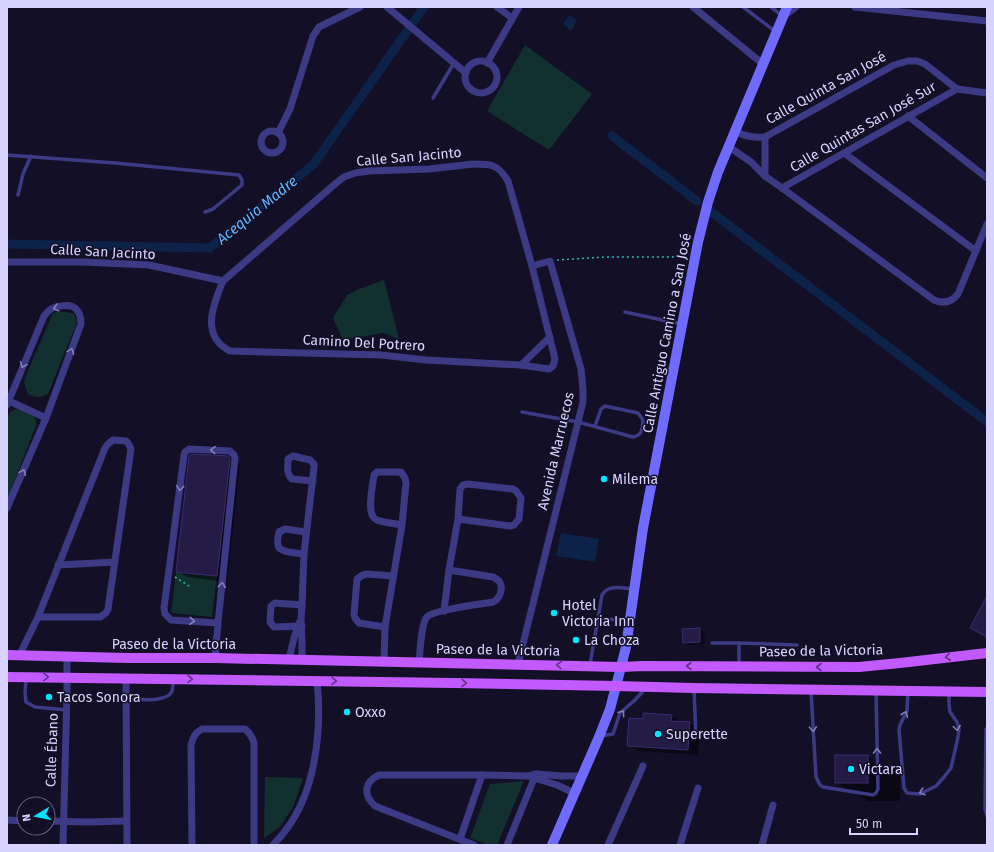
<svg xmlns="http://www.w3.org/2000/svg" width="994" height="852" font-family="'Fira Sans',sans-serif">
	<style>
		.green { fill: #12302f }
		.water { fill: #0c2248 }
		.shadow { fill: #0007 }
		.lines { fill: none; stroke-linecap: round; stroke-linejoin: round }
		.canal { stroke: #0c2248; stroke-width: 9 }
		.building { fill: #241b47; stroke: #3b2d73 }
		.path { stroke: #2fb8b0; stroke-width: 1.5; stroke-dasharray: 2 3; stroke-linecap: butt }
		.lane { stroke: #3d3a85; stroke-width: 3.5 }
		.street { stroke: #3d3a85; stroke-width: 7 }
		.secondary { stroke: #6f6bff; stroke-width: 10 }
		.primary { stroke: #c25bff; stroke-width: 10 }
		.oneway { stroke: #837fbc }
		.oneway2 { stroke: #623188 }
		.poi-dot { fill: #00e5ff; stroke: #130f26; stroke-width: 1.5 }
		.labels { text-anchor: middle; dominant-baseline: central; stroke-width: 3; stroke-linejoin: round; paint-order: stroke }
		.street-label { font-size: 14px; fill: #d9d4ff; stroke: #130f26 }
		.poi-label { font-size: 14px; fill: #d9d4ff; stroke: #130f26; text-anchor: start }
		.water-label { font-size: 15px; font-style: italic; fill: #62b6ff; stroke: #130f26 }
	</style>
	<rect width="100%" height="100%" fill="#130f26"/>
	<!-- green -->
	<g class="green">
		<path d="M 525,45 L 592,94 L 549,150 L 487,111 Z"/>
		<path d="M 384,280 L 399,339 L 383,333 L 343,340 L 333,318 L 347,295 L 359,289 Z"/>
		<path d="M 57,312 L 67,312 L 74,314 L 77,322 L 48,394 C 40,398 35,398 28,394 L 24,382 L 27,373 L 52,315 L 53,313 Z"/>
		<path d="M 17,409 C 30,411 32,411 37,423 L 7,500 L 7,418 L 10,412 Z"/>
		<path d="M 176,572 L 217,576 L 212,617 L 171,613 Z"/>
		<path d="M 265,777 L 303,778 L 294,805 L 280,827 L 264,838 Z"/>
		<path d="M 524,781 L 497,845 L 488,845 L 470,838 L 490,784 Z"/>
	</g>
	<!-- water -->
	<g class="water">
		<path d="M 569,15 L 577,20 L 571,31 L 563,24 Z"/>
		<path d="M 561,533 L 599,539 L 595,562 L 556,556 Z"/>
	</g>
	<!-- shadow -->
	<g class="shadow">
		<path d="M 228,457 L 238,463 L 240,465 L 227,582 L 188,577 L 177,571 Z"/>
		<path d="M 700,629 L 704,632 L 705,644 L 689,645 L 684,642 Z"/>
		<path d="M 672,716 L 682,722 L 690,723 L 700,729 L 698,755 L 639,751 L 628,745 L 644,720 Z"/>
		<path d="M 868,756 L 900,774 L 900,801 L 868,801 L 836,783 Z"/>
	</g>
	<g class="lines">
		<!-- canal -->
		<g class="canal">
			<path d="M 612,136 L 697,201"/>
			<path d="M 710,211 L 987,422"/>
			<path d="M 7,244 L 210,248 L 313,165 L 424,7"/>
		</g>
	</g>
	<!-- building -->
	<g class="building">
		<path d="M 191,454 L 228,456 L 230,459 L 217,576 L 176,572 L 189,456 Z"/>
		<path d="M 987,596 L 987,637 L 970,628 Z"/>
		<path d="M 700,628 L 700,642 L 683,643 L 682,629 Z"/>
		<path d="M 643,713 L 672,715 L 671,721 L 690,722 L 688,750 L 627,746 L 629,718 L 643,719 Z"/>
		<rect x="835" y="755" width="33" height="28"/>
	</g>
	<g class="lines">
		<!-- path -->
		<g class="path">
			<path d="M 557,260 L 605,257 L 685,257"/>
			<path d="M 175,577 L 189,586"/>
		</g>
		<!-- lane -->
		<g class="lane">
			<path d="M 743,7 L 776,32"/>
			<path d="M 771,7 L 780,14 L 782,17"/>
			<path d="M 433,98 L 454,63"/>
			<path d="M 7,155 L 115,163 L 239,175 L 242,180 L 242,185 L 213,209 L 205,212"/>
			<path d="M 18,195 L 23,174 L 31,156"/>
			<path d="M 625,312 L 681,324"/>
			<path d="M 522,412 L 578,422 L 633,437 C 643,435 642,428 643,420 L 638,413 L 605,406 L 601,409 L 595,426"/>
			<path d="M 598,619 L 629,620"/>
			<path d="M 712,643 L 739,643"/>
			<path d="M 590,665 L 602,595 C 608,584 623,588 634,589"/>
			<path d="M 739,665 L 739,643 L 797,645"/>
			<path d="M 26,679 L 25,693 L 26,702 L 35,707 L 67,710"/>
			<path d="M 694,689 L 696,738"/>
			<path d="M 811,691 L 816,777 L 820,785 L 823,787 L 873,795 L 876,793 L 878,789 L 876,691"/>
			<path d="M 908,692 L 907,711 L 900,725 L 899,730 L 904,788 L 907,793 L 920,794 L 936,786 L 944,777 L 951,768 L 958,737 L 959,729 L 957,722 L 950,712 L 949,704 L 949,692"/>
			<path d="M 126,700 C 137,699 168,703 172,691 C 173,688 173,684 173,681"/>
			<path d="M 986,729 L 985,809 L 987,816"/>
			<path d="M 601,736 L 613,734 L 620,713 L 634,701 L 645,689"/>
		</g>
		<!-- street -->
		<g class="street">
			<path d="M 387,7 L 466,73"/>
			<path d="M 497,7 L 512,18"/>
			<path d="M 693,7 L 763,64"/>
			<path d="M 855,7 L 987,21"/>
			<path d="M 784,16 L 796,7"/>
			<circle cx="481" cy="77" r="16"/>
			<path d="M 487,63 L 519,7"/>
			<path d="M 908,116 L 987,178"/>
			<circle cx="272" cy="142" r="11"/>
			<path d="M 736,132 C 745,136 755,138 765,137 L 894,65 L 908,61 L 917,61 L 925,64 L 957,89 L 987,93"/>
			<path d="M 278,133 L 290,109 L 313,36 L 319,27 L 360,7"/>
			<path d="M 729,147 L 751,162 L 765,176 L 782,188 L 934,300 C 943,304 951,303 958,294 L 987,224"/>
			<path d="M 844,153 L 976,251"/>
			<path d="M 473,164 C 491,164 498,164 508,181 L 532,266 L 555,359 L 553,366 L 549,369 L 521,365 L 426,360 L 381,355 L 230,351 C 200,336 213,305 223,281 L 335,184 L 344,177 L 355,173 L 369,171 L 429,169 Z"/>
			<path d="M 765,176 L 765,137"/>
			<path d="M 782,188 L 957,89"/>
			<path d="M 7,262 L 84,262 L 149,265 L 223,281"/>
			<path d="M 521,365 L 550,337"/>
			<path d="M 9,401 L 46,418"/>
			<path d="M 7,405 L 44,316 C 46,314 48,311 51,309 C 56,306 71,303 76,309 C 80,313 81,319 81,324 L 46,418 L 7,508"/>
			<path d="M 304,554 C 297,553 279,553 278,545 C 277,541 278,536 279,532 L 285,529 L 306,532"/>
			<path d="M 58,565 L 115,562"/>
			<path d="M 444,611 L 449,570 L 458,519 L 460,489 L 463,485 L 468,484 L 513,489 L 516,491 L 521,498 L 519,519 L 514,525 L 510,526 L 458,519"/>
			<path d="M 302,626 L 274,627 L 270,622 L 271,606 L 275,603 L 302,605"/>
			<path d="M 385,627 L 359,623 L 355,618 L 354,615 L 357,579 L 363,575 L 367,574 L 393,576"/>
			<path d="M 19,656 L 38,617 L 105,448 L 108,444 L 113,440 L 126,441 L 128,443 L 131,449 L 108,609 L 106,613 L 100,617 L 38,617"/>
			<path d="M 215,658 L 218,623 L 235,458 L 234,455 L 230,451 L 189,449 L 185,452 L 184,455 L 164,608 L 165,614 L 171,620 L 218,623"/>
			<path d="M 289,659 L 294,638 L 299,623"/>
			<path d="M 302,660 L 302,643 L 301,619 L 302,605 L 304,554 L 314,467 L 314,464 L 310,460 L 293,456 L 288,459 C 288,466 286,474 292,479 L 313,481"/>
			<path d="M 384,661 L 385,627 L 402,525 L 406,483 L 405,478 L 401,472 L 377,472 L 374,475 C 373,485 365,516 377,520 C 384,523 394,523 402,525"/>
			<path d="M 419,662 C 420,653 421,623 427,617 C 433,610 482,604 493,602 C 500,599 504,588 499,581 C 498,580 495,578 493,577 L 449,570"/>
			<path d="M 518,664 L 583,402 L 583,390 L 581,369 L 550,261 L 532,266"/>
			<path d="M 126,678 L 127,845"/>
			<path d="M 531,777 L 557,785 L 574,793"/>
			<path d="M 7,820 L 24,821"/>
			<path d="M 48,821 L 88,822 L 126,821"/>
			<path d="M 460,839 L 482,775"/>
			<path d="M 63,845 L 67,693 L 67,657"/>
			<path d="M 192,845 L 191,745 C 193,737 195,733 202,729 L 245,729 C 250,733 252,736 254,743 L 254,845"/>
			<path d="M 273,845 C 277,840 282,836 285,831 C 316,792 322,729 317,681"/>
			<path d="M 474,845 L 375,806 C 363,795 364,782 379,775 L 482,775 L 528,776 L 536,774 L 561,776 L 582,776"/>
			<path d="M 507,845 L 536,774"/>
			<path d="M 608,845 L 643,766"/>
			<path d="M 680,845 L 698,788"/>
			<path d="M 762,845 L 773,805"/>
		</g>
		<!-- secondary -->
		<path class="secondary" d="M 552,845 L 599,737 L 610,709 L 621,667 L 626,647 L 643,528 L 698,242 L 708,202 L 718,172 L 787,7"/>
		<!-- primary -->
		<g class="primary">
			<path d="M 7,655 L 127,658 L 215,658 L 621,667 L 643,666 L 859,667 L 900,663 L 987,653"/>
			<path d="M 7,677 L 454,683 L 616,686 L 693,688 L 987,692"/>
		</g>
	</g>
	<!-- one-way arrows -->
	<defs><path id="oneway-chevron" d="M-2-3.5L2.5 0L-2 3.5" fill="none" stroke-width="1.6" stroke-linecap="round" stroke-linejoin="round"/></defs>
	<g class="oneway">
		<use href="#oneway-chevron" transform="translate(56 308) rotate(165)"/>
		<use href="#oneway-chevron" transform="translate(71 351) rotate(-70)"/>
		<use href="#oneway-chevron" transform="translate(23 365) rotate(112)"/>
		<use href="#oneway-chevron" transform="translate(213 450) rotate(-177)"/>
		<use href="#oneway-chevron" transform="translate(23 472) rotate(-66)"/>
		<use href="#oneway-chevron" transform="translate(180 488) rotate(97)"/>
		<use href="#oneway-chevron" transform="translate(222 585) rotate(-84)"/>
		<use href="#oneway-chevron" transform="translate(192 621) rotate(5)"/>
		<use href="#oneway-chevron" transform="translate(622 713) rotate(-54)"/>
		<use href="#oneway-chevron" transform="translate(905 714) rotate(-68)"/>
		<use href="#oneway-chevron" transform="translate(957 728) rotate(81)"/>
		<use href="#oneway-chevron" transform="translate(813 729) rotate(87)"/>
		<use href="#oneway-chevron" transform="translate(877 751) rotate(-91)"/>
		<use href="#oneway-chevron" transform="translate(922 792) rotate(162)"/>
	</g>
	<g class="oneway2">
		<use href="#oneway-chevron" transform="translate(948 657) rotate(173)"/>
		<use href="#oneway-chevron" transform="translate(559 665) rotate(-178)"/>
		<use href="#oneway-chevron" transform="translate(689 666) rotate(-180)"/>
		<use href="#oneway-chevron" transform="translate(819 667) rotate(-180)"/>
		<use href="#oneway-chevron" transform="translate(46 677) rotate(1)"/>
		<use href="#oneway-chevron" transform="translate(190 679) rotate(1)"/>
		<use href="#oneway-chevron" transform="translate(334 681) rotate(1)"/>
		<use href="#oneway-chevron" transform="translate(464 683) rotate(1)"/>
	</g>
	<!-- markers -->
	<g class="poi-dot">
		<circle cx="604" cy="479" r="4"/>
		<circle cx="554" cy="613" r="4"/>
		<circle cx="576" cy="640" r="4"/>
		<circle cx="49" cy="697" r="4"/>
		<circle cx="347" cy="712" r="4"/>
		<circle cx="658" cy="734" r="4"/>
		<circle cx="851" cy="769" r="4"/>
	</g>
	<g class="labels">
		<!-- street labels -->
		<g class="street-label">
			<text transform="translate(826 88) rotate(-29)">Calle Quinta San José</text>
			<text transform="translate(863 127) rotate(-30)">Calle Quintas San José Sur</text>
			<text transform="translate(409 157) rotate(-5)">Calle San Jacinto</text>
			<text transform="translate(103 252) rotate(3)">Calle San Jacinto</text>
			<text transform="translate(667 333) rotate(-79)">Calle Antiguo Camino a San José</text>
			<text transform="translate(364 343) rotate(3)">Camino Del Potrero</text>
			<text transform="translate(556 451) rotate(-77)">Avenida Marruecos</text>
			<text x="174" y="644">Paseo de la Victoria</text>
			<text transform="translate(498 650) rotate(1)">Paseo de la Victoria</text>
			<text transform="translate(821 651) rotate(-1)">Paseo de la Victoria</text>
			<text transform="translate(52 750) rotate(-88)">Calle Ébano</text>
		</g>
		<!-- poi labels -->
		<g class="poi-label">
			<text x="612" y="479">Milema</text>
			<text x="562" y="605">Hotel<tspan x="562" dy="16">Victoria Inn</tspan></text>
			<text x="584" y="640">La Choza</text>
			<text x="57" y="697">Tacos Sonora</text>
			<text x="355" y="712">Oxxo</text>
			<text x="666" y="734">Superette</text>
			<text x="859" y="769">Victara</text>
		</g>
		<!-- water labels -->
		<g class="water-label">
			<text transform="translate(257 210) rotate(-39)">Acequia Madre</text>
		</g>
	</g>
	<!-- border -->
	<rect width="994" height="852" fill="none" stroke="#d9d4ff" stroke-width="16"/>
	<!-- north arrow -->
	<g transform="translate(36 816) rotate(260)"><circle r="19" fill="#130f26" stroke="#625e7d"/>
	<path d="M0-3L7 15L0 10L-7 15Z" fill="#00e5ff"/>
	<text y="-6" font-size="11" font-weight="bold" text-anchor="middle" fill="#d9d4ff">N</text>
	</g>
	<!-- scale -->
	<path d="M850 828v6h67v-6" fill="none" stroke="#d9d4ff" stroke-width="2"/>
	<text x="856" y="828" font-size="12" fill="#d9d4ff" stroke="#130f26" stroke-width="3" paint-order="stroke">50 m</text>
</svg>
